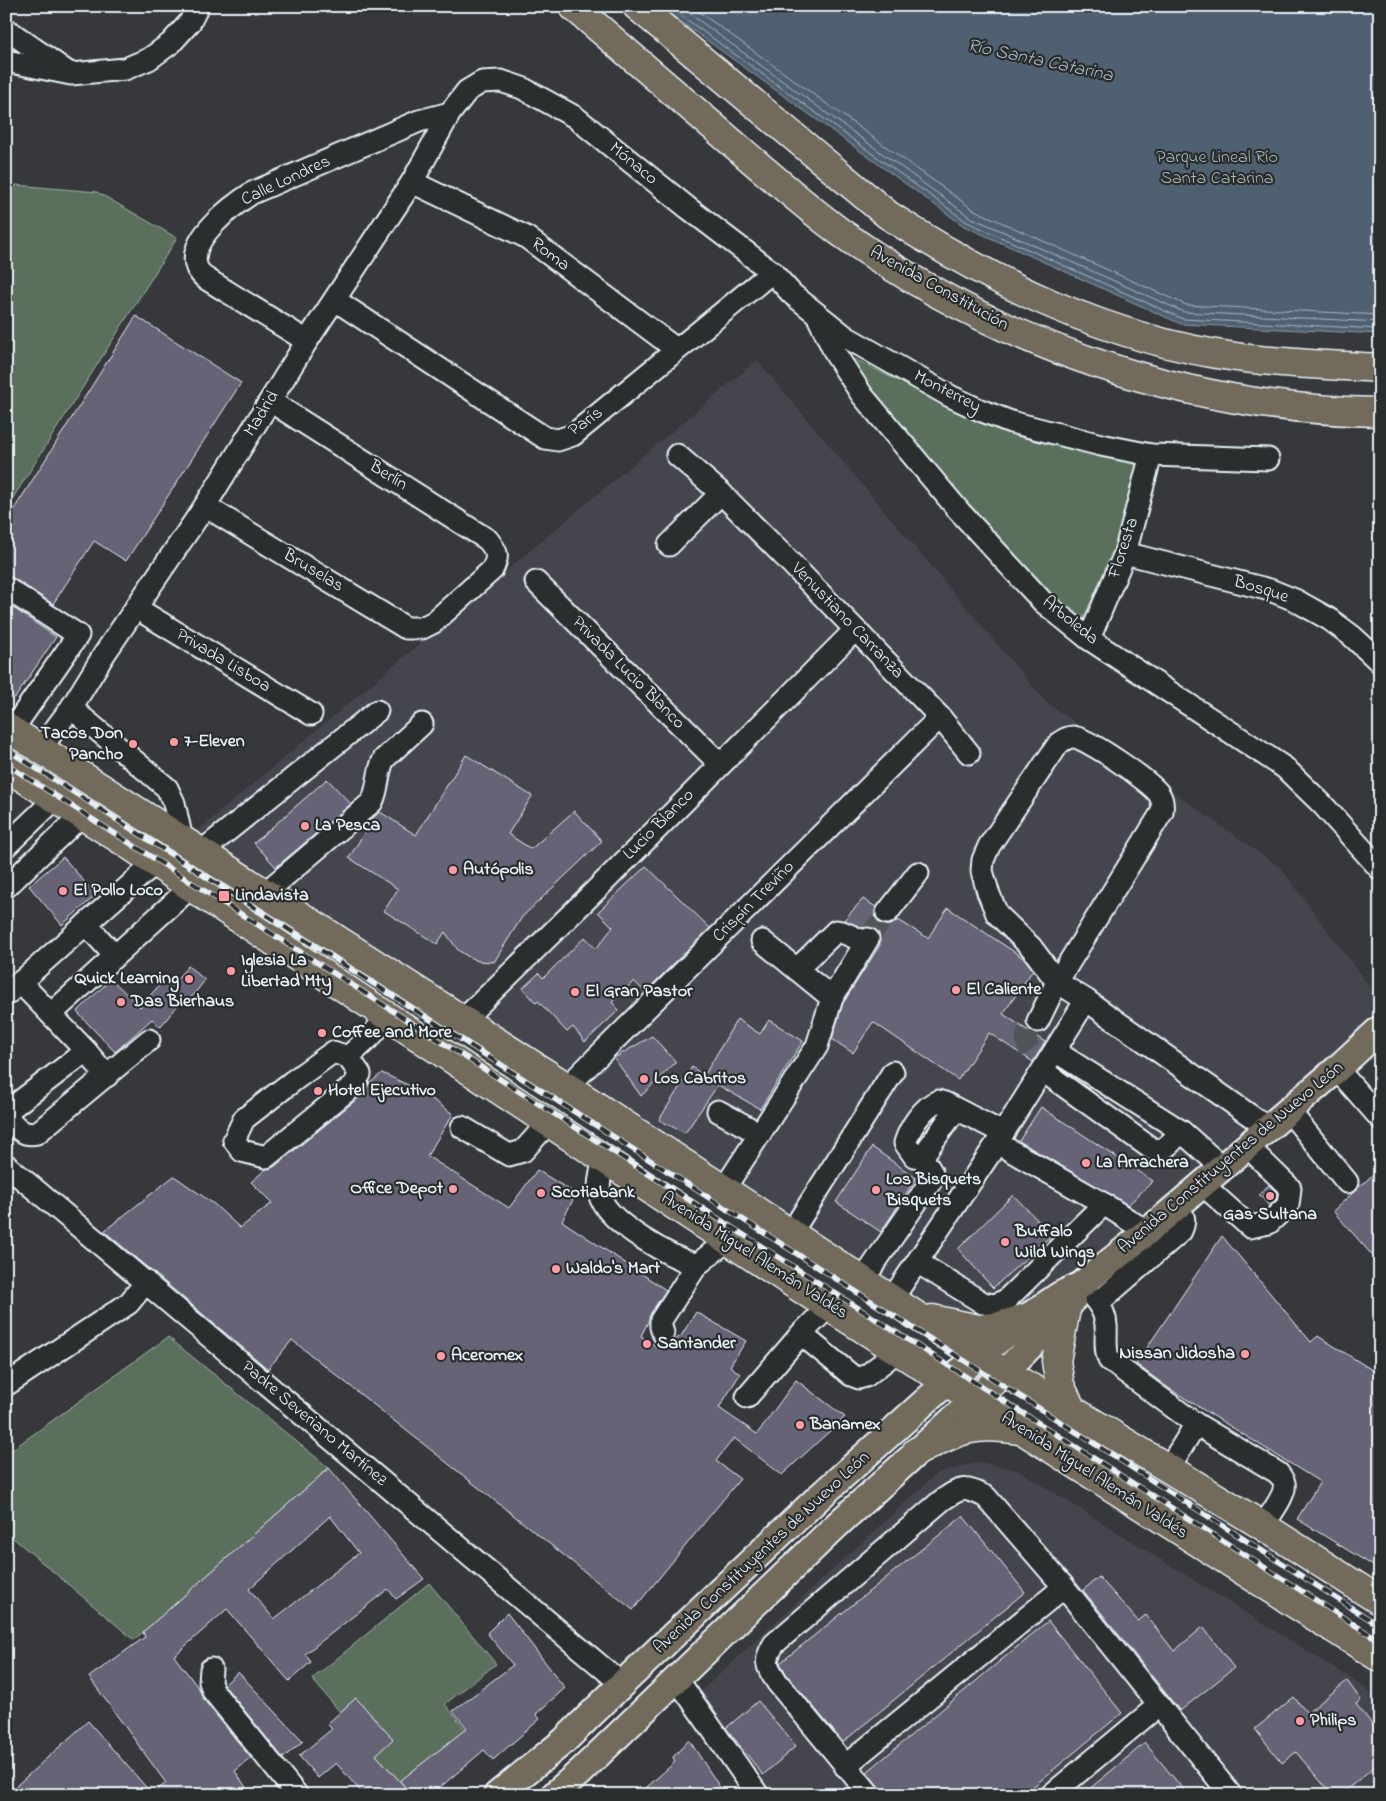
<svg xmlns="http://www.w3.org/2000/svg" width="1386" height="1801" font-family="'Indie Flower',sans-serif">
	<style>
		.built { fill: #44454d }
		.green { fill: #5a705c; stroke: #a1b0aa }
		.water { fill: #4f6171; stroke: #8c9ba7 }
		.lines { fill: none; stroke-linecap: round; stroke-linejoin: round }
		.shore { stroke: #abb7c2; stroke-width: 1 }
		.building { fill: #666476; stroke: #e8f1f8; fill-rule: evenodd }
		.minor-tunnel { stroke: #515458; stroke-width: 21; stroke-dasharray: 21 11; stroke-linecap: butt }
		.minor-casing { stroke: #e8f1f8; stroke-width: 25 }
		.major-casing { stroke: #e8f1f8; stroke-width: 30 }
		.highway-casing { stroke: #e8f1f8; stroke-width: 31 }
		.minor { stroke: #2a2d2e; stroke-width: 21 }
		.major { stroke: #726b5a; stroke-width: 26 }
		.highway { stroke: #726b5a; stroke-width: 28 }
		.rail-casing { stroke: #e8f1f8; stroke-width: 5.5 }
		.rail { stroke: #2a2d2e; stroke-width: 4; stroke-dasharray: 11; stroke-linecap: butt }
		.poi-dot { fill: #ff9aa2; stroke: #2a2d2e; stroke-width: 2 }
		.labels { text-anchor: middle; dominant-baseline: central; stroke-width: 4.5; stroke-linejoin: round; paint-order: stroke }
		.park-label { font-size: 18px; fill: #a8b7b2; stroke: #2a2d2e }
		.street-label { font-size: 18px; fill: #e8f1f8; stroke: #2a2d2e }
		.poi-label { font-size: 18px; font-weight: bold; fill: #e8f1f8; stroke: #2a2d2e; text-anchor: start }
		.water-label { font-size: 19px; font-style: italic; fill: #abb7c2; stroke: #2a2d2e }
	</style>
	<rect width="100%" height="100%" fill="#36383c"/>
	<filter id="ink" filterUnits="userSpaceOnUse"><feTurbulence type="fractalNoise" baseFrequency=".02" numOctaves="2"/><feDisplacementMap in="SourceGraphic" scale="10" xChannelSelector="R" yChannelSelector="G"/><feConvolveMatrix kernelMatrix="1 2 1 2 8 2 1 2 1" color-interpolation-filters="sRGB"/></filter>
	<g filter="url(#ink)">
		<!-- built -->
		<g class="built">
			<path d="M 757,360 L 1046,702 L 1281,868 L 1380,1001 L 1380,1020 L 971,1368 L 167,856 Z"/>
			<path d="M 979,1462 L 1018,1470 L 1360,1684 L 1380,1701 L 1380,1795 L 768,1795 L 698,1694 L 937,1473 Z"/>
		</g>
		<!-- green -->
		<g class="green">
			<path d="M 16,185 L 97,192 L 177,238 L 6,509 L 6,199 Z"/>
			<path d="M 855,359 C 911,387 968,418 1028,437 C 1064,449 1101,455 1139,462 L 1116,548 L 1083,619 L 1075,620 C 998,542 927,458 855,374 L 851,362 Z"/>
			<path d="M 168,1337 L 329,1468 L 134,1640 L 6,1532 L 6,1454 Z"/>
			<path d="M 429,1583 L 496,1664 L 445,1704 L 466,1730 L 400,1781 L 376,1755 L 392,1739 L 355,1699 L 340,1712 L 312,1679 Z"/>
		</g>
		<!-- water -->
		<path class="water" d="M 659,6 L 1380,6 L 1380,334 L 1181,324 L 964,226 Z"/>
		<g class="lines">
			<!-- shore -->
			<g class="shore">
				<path d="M 668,6 L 967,222 L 1183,319 L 1380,329"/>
				<path d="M 679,6 L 970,217 L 1184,312 L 1380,322"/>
				<path d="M 691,6 L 974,210 L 1186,305 L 1380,315"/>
			</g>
		</g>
		<!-- building -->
		<g class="building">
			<path d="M 136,316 L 241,383 L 126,561 L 94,541 L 53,604 L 13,578 L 6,576 L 6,522 Z"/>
			<path d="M 6,603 L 56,637 L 15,698 L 6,692 Z"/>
			<path d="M 466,755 L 532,796 L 508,834 L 531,849 L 574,811 L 602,841 L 522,917 L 494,962 L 478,961 L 467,956 L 458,950 L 445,932 L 437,944 L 384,911 L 398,889 L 349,858 L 374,817 L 380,812 L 416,835 Z"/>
			<path d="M 327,779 L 351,804 L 276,867 L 254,843 Z"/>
			<path d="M 139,831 L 319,947 L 317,951 L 200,874 L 138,832 Z"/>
			<path d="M 63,857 L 96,895 L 62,925 L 29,886 Z"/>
			<path d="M 646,866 L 710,928 L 645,992 L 634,981 L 612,1002 L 619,1010 L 585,1042 L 573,1027 L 567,1032 L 538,1001 L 536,1003 L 523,988 L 539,973 L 543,978 L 585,937 L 596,949 L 613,927 L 598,912 Z"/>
			<path d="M 863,899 L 876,907 L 875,912 L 875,917 L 880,923 L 886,925 L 891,925 L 898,920 L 928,938 L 948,908 L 1025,959 L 1033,970 L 1003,1014 L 1045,1042 L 1033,1062 L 989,1033 L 958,1080 L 873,1022 L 853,1053 L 832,1039 L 843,1003 L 880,945 L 879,933 L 875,929 L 869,927 L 863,928 L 844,920 Z"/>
			<path d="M 188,966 L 205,980 L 188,1002 L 183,999 L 160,1027 L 152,1019 L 115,1052 L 77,1012 L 111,979 L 140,1007 L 162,982 L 169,988 Z"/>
			<path d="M 737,1019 L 760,1034 L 769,1020 L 803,1041 L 760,1109 L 718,1085 L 685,1133 L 659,1120 L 692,1067 L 704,1076 Z"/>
			<path d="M 652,1036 L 676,1062 L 641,1096 L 614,1058 Z"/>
			<path d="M 382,1073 L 419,1090 L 453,1114 L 427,1156 L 509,1208 L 537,1170 L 576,1194 L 562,1221 L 666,1290 L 651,1313 L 648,1322 L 641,1336 L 660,1349 L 681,1336 L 696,1312 L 746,1341 L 730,1366 L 740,1374 L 719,1408 L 757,1434 L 796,1380 L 845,1417 L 782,1475 L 734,1438 L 716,1461 L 740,1479 L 633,1610 L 292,1340 L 268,1369 L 104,1231 L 174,1176 L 214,1204 L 240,1228 L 272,1203 L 251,1182 L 266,1169 L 274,1167 L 362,1095 L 369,1084 Z"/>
			<path d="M 1041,1107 L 1153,1181 L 1128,1205 L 1019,1141 Z"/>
			<path d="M 872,1147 L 916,1178 L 881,1232 L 836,1202 Z"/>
			<path d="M 1380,1168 L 1380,1264 L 1333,1211 Z"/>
			<path d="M 1269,1185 L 1277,1193 L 1276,1199 L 1269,1206 L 1259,1194 Z"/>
			<path d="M 1013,1195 L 1052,1235 L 993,1288 L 958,1249 Z"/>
			<path d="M 1222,1236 L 1311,1342 L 1318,1336 L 1380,1375 L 1380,1570 L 1297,1519 L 1320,1482 L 1170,1389 L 1136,1364 Z"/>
			<path d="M 329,1468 L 424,1579 L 396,1599 L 388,1589 L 305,1654 L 311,1662 L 289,1681 L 227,1609 L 174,1656 L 200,1690 L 203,1699 L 251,1758 L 235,1771 L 251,1795 L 6,1795 L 88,1721 L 152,1794 L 166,1783 L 89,1677 L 145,1637 L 143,1632 ZM 330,1516 L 359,1553 L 274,1619 L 249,1589 Z"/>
			<path d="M 963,1516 L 1025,1592 L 843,1742 L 787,1675 L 780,1663 Z"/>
			<path d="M 1099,1577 L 1138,1621 L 1146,1615 L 1174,1651 L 1203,1627 L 1234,1668 L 1180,1711 L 1083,1590 Z"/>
			<path d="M 507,1613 L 565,1688 L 536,1714 L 540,1719 L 493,1760 L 484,1750 L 431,1795 L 411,1795 L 400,1781 L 467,1728 L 453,1711 L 513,1665 L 487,1633 Z"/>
			<path d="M 1048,1621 L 1122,1713 L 1023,1795 L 885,1795 L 867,1772 Z"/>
			<path d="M 238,1672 L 303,1741 L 283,1758 L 224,1685 Z"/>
			<path d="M 1347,1681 L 1361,1700 L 1356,1704 L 1380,1734 L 1380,1762 L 1340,1795 L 1332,1795 L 1296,1752 L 1282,1763 L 1255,1729 L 1294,1697 L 1307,1713 Z"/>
			<path d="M 356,1698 L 393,1739 L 376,1755 L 406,1788 L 396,1795 L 372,1795 L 367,1788 L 362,1793 L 336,1763 L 318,1778 L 299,1756 L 332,1729 L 327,1724 Z"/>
			<path d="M 758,1701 L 796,1746 L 763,1775 L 726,1728 Z"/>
			<path d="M 689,1740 L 725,1795 L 638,1795 L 675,1762 L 673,1757 Z"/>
			<path d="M 1145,1743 L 1188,1795 L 1082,1795 Z"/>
		</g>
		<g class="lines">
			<!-- minor-tunnel -->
			<g class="minor-tunnel">
				<path d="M 868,939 L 887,913"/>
				<path d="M 1028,1031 C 1024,1042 1028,1052 1038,1057"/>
			</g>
			<!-- minor casing -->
			<g class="minor-casing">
				<g id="minor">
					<path d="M 6,29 L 66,71"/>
					<path d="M 6,61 L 71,74 L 125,69 L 149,59 L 171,43 L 190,22 L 198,6"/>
					<path d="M 412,182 L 526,237 L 676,349"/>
					<path d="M 335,300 L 545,438 L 558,440 L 573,435 L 772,272"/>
					<path d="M 819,319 L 836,355 L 862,395 L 960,512 L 1043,602 L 1089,639 L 1285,768 L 1322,804 L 1380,869"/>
					<path d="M 307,341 L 205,278 C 201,274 197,270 196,265 C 189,238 232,206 252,193 L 419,121 L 450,113"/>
					<path d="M 677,455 L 721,493 L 782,554 L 940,717 L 969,753"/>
					<path d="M 205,506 L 406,628 L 422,628 L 434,622 L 492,570 C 499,556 498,553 488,540 L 270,401"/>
					<path d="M 669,545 L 721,493"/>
					<path d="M 1125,553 L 1270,590 L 1295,600 L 1329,619 L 1352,636 L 1380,662"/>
					<path d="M 536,582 L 720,764"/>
					<path d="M 6,588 L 78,635 L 12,730"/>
					<path d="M 136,608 L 311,714"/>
					<path d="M 1089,639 L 1125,553 L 1151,455"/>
					<path d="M 71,708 L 167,788 L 174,803 L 182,840"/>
					<path d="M 40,749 L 71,708 L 105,653 L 205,506 L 307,341 L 412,182 L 450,113 L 467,91 L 482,82 L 501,81 L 522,88 L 575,117 L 688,208 L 772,272 L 792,294 L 846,337 L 950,396 L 980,410 L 1011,422 L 1101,445 L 1151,455 L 1268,459"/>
					<path d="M 6,846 L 56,798"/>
					<path d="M 201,852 L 377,711"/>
					<path d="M 6,887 L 82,815"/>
					<path d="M 266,892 L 372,802 C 379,788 377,772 384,759 L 422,724"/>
					<path d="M 887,913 L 918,873"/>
					<path d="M 86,924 L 115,956"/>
					<path d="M 762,941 L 832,998"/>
					<path d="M 797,969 L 836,931 L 842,932 L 865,942"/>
					<path d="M 20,982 L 86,1051 L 107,1076"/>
					<path d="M 6,995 L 155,863"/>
					<path d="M 51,1014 L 191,887"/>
					<path d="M 463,1020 L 605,881 L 855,630"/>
					<path d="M 1038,1021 L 1057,982 L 1162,812 C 1163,805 1163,800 1159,794 C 1151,782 1086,737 1073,737 C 1067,737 1064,740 1059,743 L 989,846 L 983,860 L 982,871 L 988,892 L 997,914 L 1031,947 L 1057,982 L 1086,1000 L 1268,1128"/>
					<path d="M 1055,1051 L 1181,1131 L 1223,1168"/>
					<path d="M 333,1052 L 348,1057 L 360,1074 L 354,1085 L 266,1157 L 242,1151 L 234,1140 L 244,1119 L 293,1081 Z"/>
					<path d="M 348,1057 L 371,1036 L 388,1016"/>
					<path d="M 1337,1069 L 1380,1118"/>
					<path d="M 1043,1071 L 1152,1149 C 1165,1153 1173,1140 1181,1131"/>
					<path d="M 567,1087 L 940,717"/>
					<path d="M 956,1109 L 922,1157 L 914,1156 L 905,1143 C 910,1127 923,1107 938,1101 L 945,1103 L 1003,1133"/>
					<path d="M 718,1111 L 760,1134"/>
					<path d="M 1289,1111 L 1347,1182"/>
					<path d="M 6,1112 L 86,1051"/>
					<path d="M 6,1116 C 15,1126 23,1137 37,1133 L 149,1040"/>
					<path d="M 462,1127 L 509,1155 L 523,1151 L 549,1122"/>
					<path d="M 997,1143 L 1086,1000"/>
					<path d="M 604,1157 C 602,1170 596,1187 601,1199 C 612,1225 670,1257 697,1265 L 729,1239"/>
					<path d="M 6,1165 L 622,1684"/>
					<path d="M 1203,1185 L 1250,1227 L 1269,1223 L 1288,1205 L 1290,1188 L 1247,1146"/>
					<path d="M 724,1189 L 817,1046 L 832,998 L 868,939"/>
					<path d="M 791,1233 L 893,1072"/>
					<path d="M 917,1262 L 983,1303 L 995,1305 L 1006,1300 L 1104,1204"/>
					<path d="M 863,1280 L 931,1181 L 932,1173 L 922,1157"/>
					<path d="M 1081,1285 C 1093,1296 1105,1308 1106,1325 C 1107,1338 1104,1348 1109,1360 L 1196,1424 L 1278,1473 C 1280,1476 1283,1479 1284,1483 C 1287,1494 1269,1516 1263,1526"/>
					<path d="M 892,1299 L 997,1143 L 1104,1204 L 1147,1232"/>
					<path d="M 1098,1303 L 1181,1231 C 1186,1220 1184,1215 1177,1207"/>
					<path d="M 663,1333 L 661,1327 L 661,1320 L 697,1265"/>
					<path d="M 801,1334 L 851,1375 L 859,1378 L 866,1376 L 899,1350"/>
					<path d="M 6,1385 L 129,1303 L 146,1282"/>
					<path d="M 747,1397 L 801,1334 L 829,1306"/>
					<path d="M 1168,1469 L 1196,1424"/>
					<path d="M 211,1669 L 210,1682 L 213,1691 L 297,1795"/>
					<path d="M 677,1679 L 758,1795"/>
					<path d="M 845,1766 L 1064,1587"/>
					<path d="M 870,1795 L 777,1682 C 767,1666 763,1662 774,1644 L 941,1501 C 961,1487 964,1486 986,1497 L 1064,1587 L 1231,1795"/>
					<path d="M 1051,1795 L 1159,1705"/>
				</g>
			</g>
			<!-- major casing -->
			<g class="major-casing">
				<g id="major">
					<path d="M 497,1795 L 564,1741 L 622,1684 L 817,1499 L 947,1382 L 1026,1318 L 1060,1295 L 1081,1285 L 1147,1232 L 1337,1069 L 1380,1029"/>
					<path d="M 554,1795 L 580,1772 L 840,1522 L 1004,1373 L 1066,1309 L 1072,1301"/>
				</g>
			</g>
			<!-- highway casing -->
			<g class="highway-casing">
				<g id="highway">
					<path d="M 573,6 C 625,51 677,95 729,140 C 765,171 801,203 840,232 C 997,344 1187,410 1380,412"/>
					<path d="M 637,6 L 888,215 C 993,283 1110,340 1236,357 C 1284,364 1332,365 1380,368"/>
					<path d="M 6,727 L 567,1087 L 1004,1373 L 1072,1410 L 1263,1526 L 1380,1601"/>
					<path d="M 6,767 L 126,843 L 191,887 L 823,1303 L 1380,1658"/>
					<path d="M 1066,1309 L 1056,1361 L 1060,1385 L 1072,1410"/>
					<path d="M 932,1319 L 978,1329 L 1000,1326 L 1026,1318"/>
					<path d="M 916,1452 C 957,1431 972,1422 1019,1430"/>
				</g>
			</g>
			<!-- minor -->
			<use href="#minor" class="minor"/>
			<!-- major -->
			<use href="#major" class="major"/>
			<!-- highway -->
			<use href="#highway" class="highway"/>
			<!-- rail casing -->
			<g class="rail-casing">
				<g id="rail">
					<path d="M 6,749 L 1380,1626"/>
					<path d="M 6,764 L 1380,1641"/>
				</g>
			</g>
			<!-- rail -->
			<use href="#rail" class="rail"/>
		</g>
	</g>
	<!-- markers -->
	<g class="poi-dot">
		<circle cx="174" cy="742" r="5"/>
		<circle cx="133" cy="744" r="5"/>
		<circle cx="305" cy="826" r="5"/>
		<circle cx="453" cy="870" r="5"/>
		<circle cx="63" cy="891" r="5"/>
		<rect x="218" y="890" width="12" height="12" rx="2.5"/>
		<circle cx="231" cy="971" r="5"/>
		<circle cx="189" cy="979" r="5"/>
		<circle cx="956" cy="990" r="5"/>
		<circle cx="575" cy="992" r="5"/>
		<circle cx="121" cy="1002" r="5"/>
		<circle cx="322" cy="1033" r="5"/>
		<circle cx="644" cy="1079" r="5"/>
		<circle cx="318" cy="1091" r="5"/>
		<circle cx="1086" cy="1163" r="5"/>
		<circle cx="453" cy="1189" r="5"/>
		<circle cx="876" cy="1190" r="5"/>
		<circle cx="541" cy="1193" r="5"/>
		<circle cx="1270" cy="1196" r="5"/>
		<circle cx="1005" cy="1242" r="5"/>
		<circle cx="556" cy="1269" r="5"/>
		<circle cx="647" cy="1344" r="5"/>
		<circle cx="1245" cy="1354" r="5"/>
		<circle cx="441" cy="1356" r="5"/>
		<circle cx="800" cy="1425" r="5"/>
		<circle cx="1300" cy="1721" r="5"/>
	</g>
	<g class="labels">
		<!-- park labels -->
		<g class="park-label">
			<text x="1217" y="158">Parque Lineal Río<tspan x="1217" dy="21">Santa Catarina</tspan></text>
		</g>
		<!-- street labels -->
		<g class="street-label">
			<text transform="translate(633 164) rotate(39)">Mónaco</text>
			<text transform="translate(286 181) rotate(-25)">Calle Londres</text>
			<text transform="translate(550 255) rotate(37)">Roma</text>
			<text transform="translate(939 289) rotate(29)">Avenida Constitución</text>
			<text transform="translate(947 392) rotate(27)">Monterrey</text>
			<text transform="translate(262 414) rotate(-58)">Madrid</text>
			<text transform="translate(586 422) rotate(-36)">París</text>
			<text transform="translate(388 476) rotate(32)">Berlín</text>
			<text transform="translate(1124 548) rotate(-72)">Floresta</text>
			<text transform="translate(313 571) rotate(31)">Bruselas</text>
			<text transform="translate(1261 590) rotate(17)">Bosque</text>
			<text transform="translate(847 621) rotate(46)">Venustiano Carranza</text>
			<text transform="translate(1070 621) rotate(39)">Arboleda</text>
			<text transform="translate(223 661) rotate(31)">Privada Lisboa</text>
			<text transform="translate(628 673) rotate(45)">Privada Lucio Blanco</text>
			<text transform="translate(659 825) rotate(-45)">Lucio Blanco</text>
			<text transform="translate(754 902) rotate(-45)">Crispín Treviño</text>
			<text transform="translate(1231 1158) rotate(-40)">Avenida Constituyentes de Nuevo León</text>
			<text transform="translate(754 1256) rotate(33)">Avenida Miguel Alemán Valdés</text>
			<text transform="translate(314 1424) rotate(40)">Padre Severiano Martínez</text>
			<text transform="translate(1094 1476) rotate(33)">Avenida Miguel Alemán Valdés</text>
			<text transform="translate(762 1553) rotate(-43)">Avenida Constituyentes de Nuevo León</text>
		</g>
		<!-- poi labels -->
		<g class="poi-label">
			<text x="123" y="734" text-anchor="end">Tacos Don<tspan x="123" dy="21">Pancho</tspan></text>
			<text x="184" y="742">7-Eleven</text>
			<text x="315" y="826">La Pesca</text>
			<text x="463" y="870">Autópolis</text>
			<text x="73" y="891">El Pollo Loco</text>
			<text x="235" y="896">Lindavista</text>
			<text x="241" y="961">Iglesia La<tspan x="241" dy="21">Libertad Mty</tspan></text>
			<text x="179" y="979" text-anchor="end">Quick Learning</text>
			<text x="966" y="990">El Caliente</text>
			<text x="585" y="992">El Gran Pastor</text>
			<text x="131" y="1002">Das Bierhaus</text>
			<text x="332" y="1033">Coffee and More</text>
			<text x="654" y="1079">Los Cabritos</text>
			<text x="328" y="1091">Hotel Ejecutivo</text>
			<text x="1096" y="1163">La Arrachera</text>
			<text x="886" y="1180">Los Bisquets<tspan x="886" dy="21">Bisquets</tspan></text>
			<text x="443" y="1189" text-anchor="end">Office Depot</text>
			<text x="551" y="1193">Scotiabank</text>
			<text x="1270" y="1215" text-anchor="middle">Gas Sultana</text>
			<text x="1015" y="1232">Buffalo<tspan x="1015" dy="21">Wild Wings</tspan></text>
			<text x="566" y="1269">Waldo's Mart</text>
			<text x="657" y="1344">Santander</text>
			<text x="1235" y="1354" text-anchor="end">Nissan Jidosha</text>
			<text x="451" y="1356">Aceromex</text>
			<text x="810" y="1425">Banamex</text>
			<text x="1310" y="1721">Philips</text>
		</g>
		<!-- water labels -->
		<g class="water-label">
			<text transform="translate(1040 61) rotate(12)">Río Santa Catarina</text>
		</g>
	</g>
	<!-- margin -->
	<rect width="1386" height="1801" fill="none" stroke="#2a2d2e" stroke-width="25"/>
	<rect x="12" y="12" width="1361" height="1776" fill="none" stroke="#e8f1f8" stroke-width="2" filter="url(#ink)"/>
</svg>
